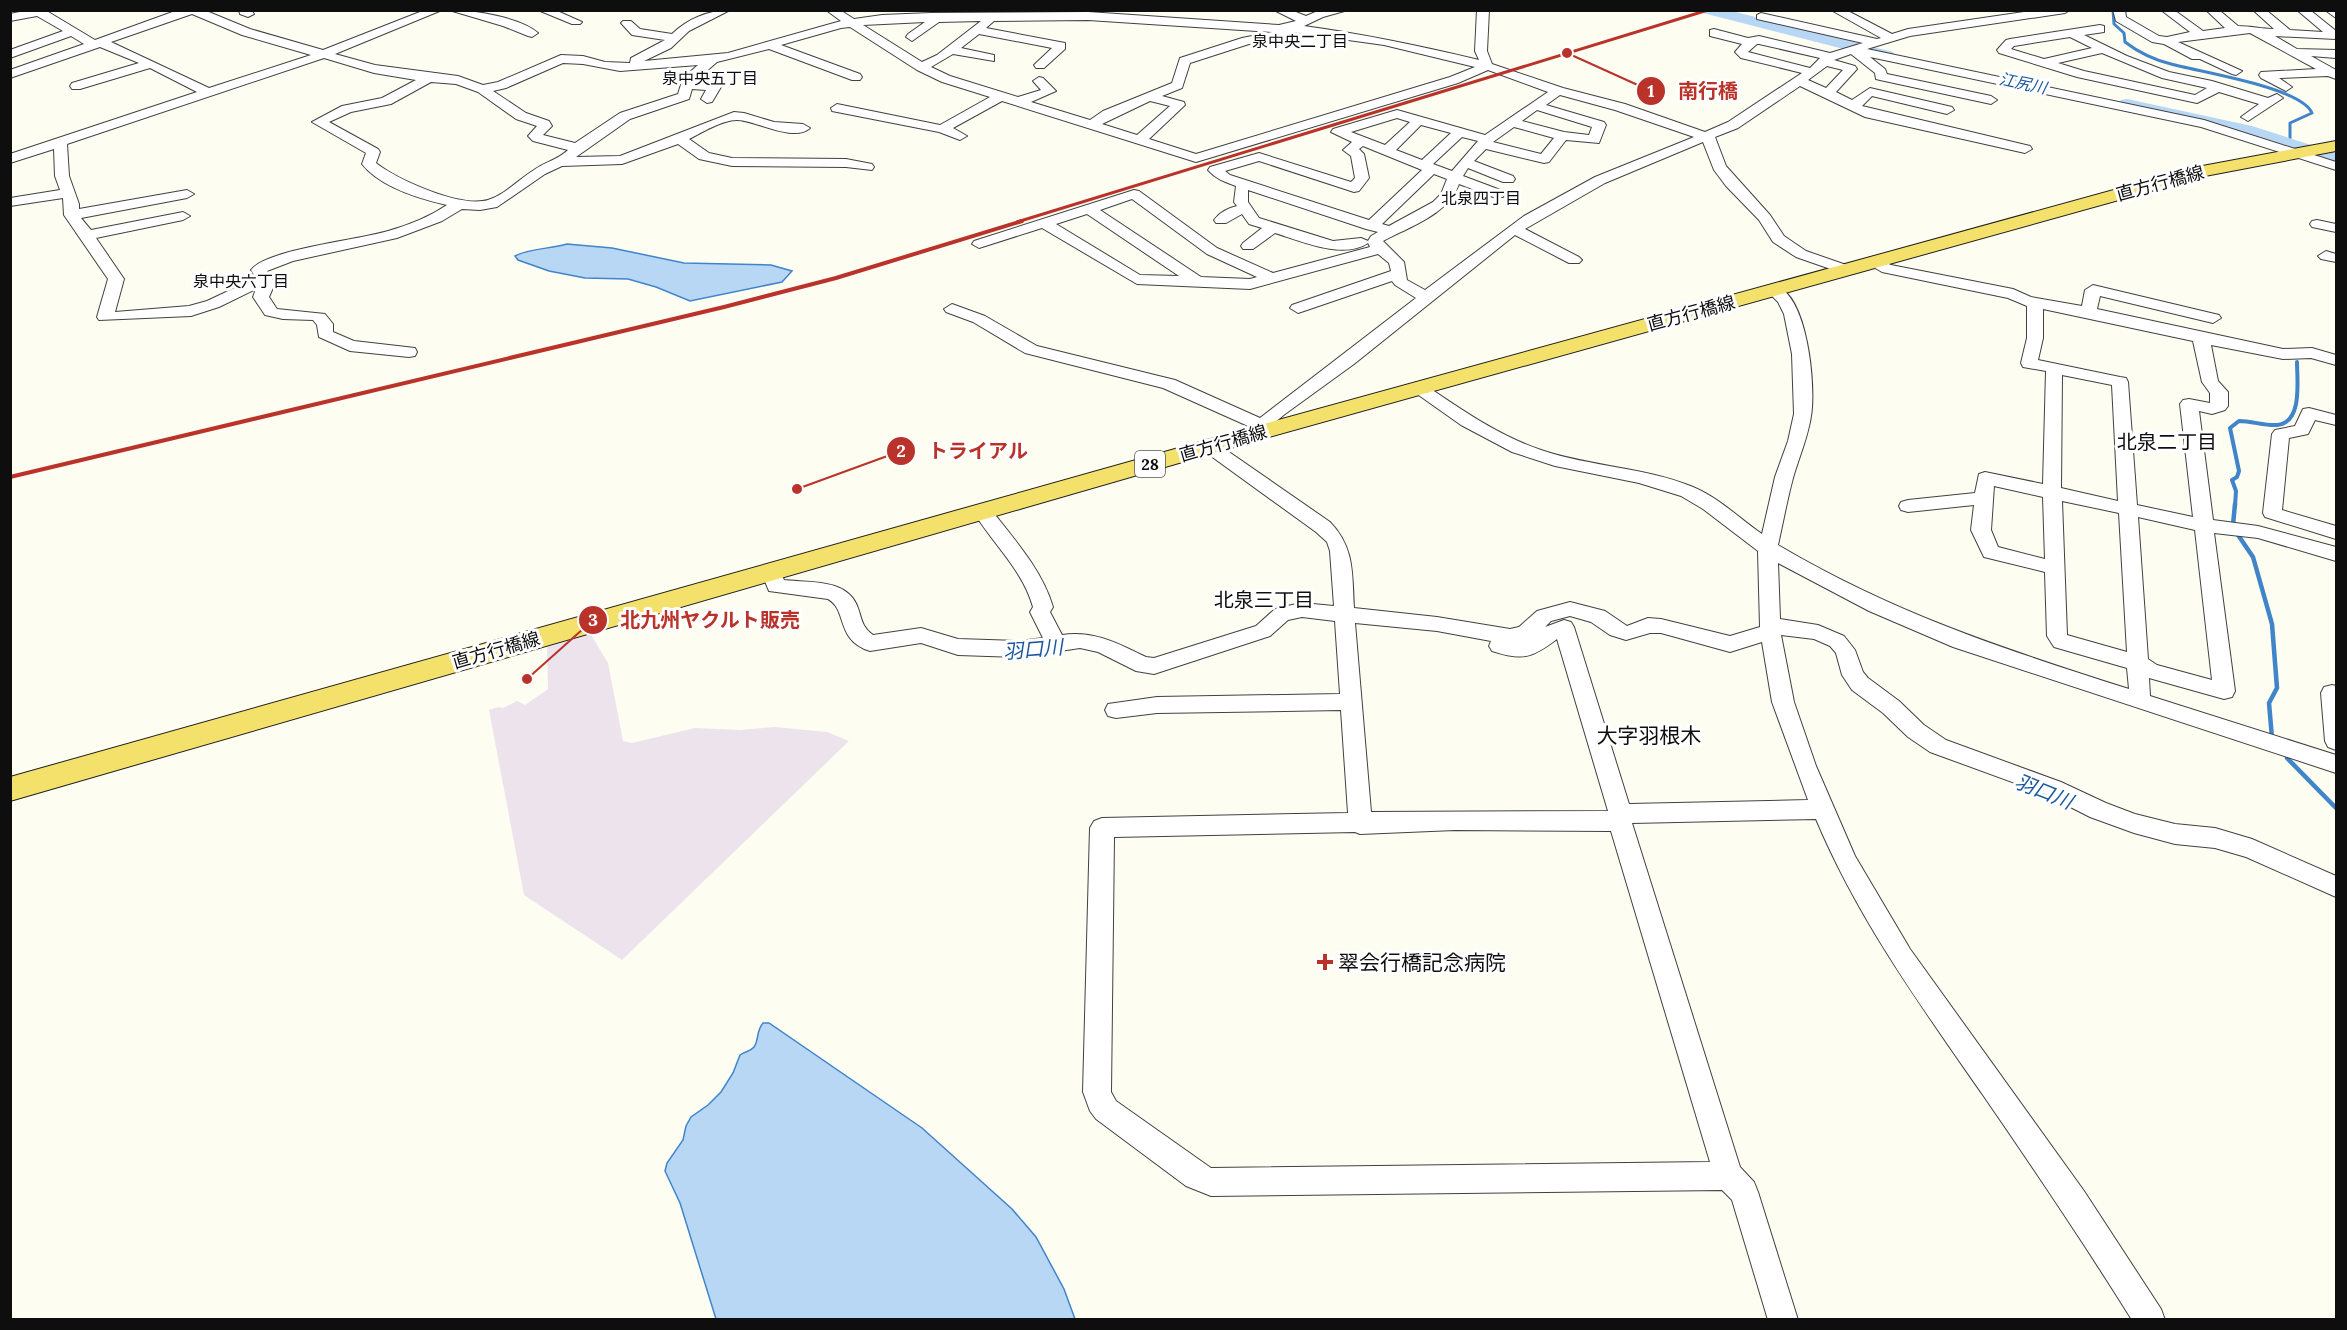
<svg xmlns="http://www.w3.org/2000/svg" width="2347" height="1330" font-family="Lora,'Noto Sans JP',serif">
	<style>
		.industrial { fill: #ede3ed }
		.water { fill: #b7d7f4; stroke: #4084c9; stroke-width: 1.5 }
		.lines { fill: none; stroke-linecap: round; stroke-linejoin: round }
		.stream-far2 { stroke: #4084c9; stroke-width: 3 }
		.stream-far1 { stroke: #4084c9; stroke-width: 4 }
		.stream { stroke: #4084c9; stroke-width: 4.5 }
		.river { fill: #b7d7f4; fill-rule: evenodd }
		.minor-casing { stroke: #414141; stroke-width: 2 }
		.major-casing { stroke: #1f1f1f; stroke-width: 2 }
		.minor { fill: #fff; fill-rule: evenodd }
		.major { fill: #f4e16b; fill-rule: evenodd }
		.rail-far1 { stroke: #ba332a; stroke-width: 3 }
		.rail { stroke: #ba332a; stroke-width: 4 }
		.poi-dot { fill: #ba332a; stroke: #fff; stroke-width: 2 }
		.labels { text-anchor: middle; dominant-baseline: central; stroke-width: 6; stroke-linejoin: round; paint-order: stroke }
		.far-neighbourhood-label { font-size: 16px; fill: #0e0e0e; stroke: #fff }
		.far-water-label { font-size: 16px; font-style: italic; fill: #1b579d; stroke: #fff }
		.shield { fill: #fff; stroke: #565656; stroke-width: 1.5 }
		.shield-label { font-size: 16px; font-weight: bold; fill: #0e0e0e }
		.street-label { font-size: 18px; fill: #0e0e0e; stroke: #fff }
		.neighbourhood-label { font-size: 20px; fill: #0e0e0e; stroke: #fff }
		.water-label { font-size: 20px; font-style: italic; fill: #1b579d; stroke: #fff }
		.quarter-label { font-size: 21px; fill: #0e0e0e; stroke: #fff }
		.near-poi-label { font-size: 21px; fill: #0e0e0e; stroke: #fff; text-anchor: start }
		.leader { fill: none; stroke: #ba332a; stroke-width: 2 }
		.callout-dot { fill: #ba332a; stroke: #fff; stroke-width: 2 }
		.mark-label { font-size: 18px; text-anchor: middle; font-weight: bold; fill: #fff }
		.callout-label { font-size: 20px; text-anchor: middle; font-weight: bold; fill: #ba332a; stroke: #fff; stroke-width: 6; stroke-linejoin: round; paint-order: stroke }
	</style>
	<rect width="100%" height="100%" fill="#fefdf1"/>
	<!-- industrial -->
	<path class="industrial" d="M 590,633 L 608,663 L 623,741 L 632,743 L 695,728 L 740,730 L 775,727 L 827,732 L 849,741 L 622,960 L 524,895 L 489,710 L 499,707 L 503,708 L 517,701 L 525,705 L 548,689 L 547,645 Z"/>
	<!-- water -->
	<g class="water">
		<path d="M 567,244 L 612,248 L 684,263 L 771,265 L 792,271 L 782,282 L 690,301 L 656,287 L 628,279 L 585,278 L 549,271 L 518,260 L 515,256 C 530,248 551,249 567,244 Z"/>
		<path d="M 763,1023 L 769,1023 L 922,1128 L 1012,1209 L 1036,1237 L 1064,1289 L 1075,1319 L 716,1319 L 680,1203 L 665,1171 L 667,1163 L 683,1140 L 686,1126 L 691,1117 L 708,1105 L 721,1092 L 733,1073 L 740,1055 C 745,1051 750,1052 754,1047 C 759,1040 756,1031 763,1023 Z"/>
	</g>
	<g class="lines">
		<!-- stream-far2 -->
		<path class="stream-far2" d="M 2113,10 L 2114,24 L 2124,33 L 2125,42 C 2138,52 2155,60 2171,64 C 2199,72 2301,87 2312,113 L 2290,123 L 2290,143"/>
		<!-- stream-far1 -->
		<path class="stream-far1" d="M 2235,506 L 2236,491 L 2232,480 L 2237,477 L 2239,471 L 2230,428 L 2239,421 C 2252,421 2265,426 2277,425 C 2303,423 2297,380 2297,362"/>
		<!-- stream -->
		<g class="stream">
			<path d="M 2233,525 L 2235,504"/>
			<path d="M 2236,532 L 2253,557 L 2272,624 L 2277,688 L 2269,703 L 2272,738"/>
			<path d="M 2287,758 L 2336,808"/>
		</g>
		<!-- river -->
		<g class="river">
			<path d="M 1701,10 L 1728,10 L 1893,52 L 1895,55 L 1887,60 L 1703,13 Z"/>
			<path d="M 2127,99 L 2252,126 L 2336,153 L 2336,164 L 2242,134 L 2121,108 L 2119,104 L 2121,100 Z"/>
		</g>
		<!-- minor casing -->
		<g class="minor-casing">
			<g id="minor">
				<path d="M 29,10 L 45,10 L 95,40 L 178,10 L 204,10 L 250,29 L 323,50 L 425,10 L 442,10 L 335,54 L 375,65 L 458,76 L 483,85 L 498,82 L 561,55 L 583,56 L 605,62 L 630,63 L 631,58 L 665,40 L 632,35 L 621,23 L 623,21 L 631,21 L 640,29 L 672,34 C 687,19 709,10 730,10 L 689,31 L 671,48 L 644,61 L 728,53 L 841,21 L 826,10 L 840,10 L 854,19 L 882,15 L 931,13 L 1088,12 L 1279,25 L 1296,21 L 1274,10 L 1291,10 L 1306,16 L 1320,10 L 1348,10 L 1323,17 L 1304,26 C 1363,34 1421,46 1479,60 L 1475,51 L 1477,10 L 1489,10 L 1487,51 L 1492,64 L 1563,88 L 1625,104 L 1705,132 L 1728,122 L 1802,73 L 1741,58 L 1735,52 L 1742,44 L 1710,36 L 1710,30 L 1714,29 L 1748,38 L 1759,36 L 1830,53 L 1863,43 L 1757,19 L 1757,15 L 1761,13 L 1877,39 L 1881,38 L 1831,10 L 1846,10 L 1892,34 L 1908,29 L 2038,10 L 2070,10 L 2065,13 L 1910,36 L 1867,49 L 2204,120 L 2336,162 L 2336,170 L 2201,127 L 1870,57 L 1885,69 L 1887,74 L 1991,96 L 1997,100 L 1991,104 L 1880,80 L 1876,79 L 1875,73 L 1851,54 L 1834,60 L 1855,66 L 1857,69 L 1836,92 L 1852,100 L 1870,88 L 1952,107 L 1954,110 L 1947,114 L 1872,96 L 1862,106 L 2030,146 L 2032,149 L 2025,153 L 1865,117 L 1800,86 L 1738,128 L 1715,137 L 1726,166 L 1770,215 L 1784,236 L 1806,251 L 1852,267 L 1855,270 L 1852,273 L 1842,273 L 1796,257 L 1773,242 L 1759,220 L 1726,186 L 1714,170 L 1703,142 L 1605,183 L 1525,229 L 1579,257 L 1582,260 L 1579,263 L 1569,263 L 1515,235 L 1354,364 L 1285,414 L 1274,423 L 1267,436 L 1255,436 L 1248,426 L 1163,388 L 1025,353 L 973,322 L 946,312 L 944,309 L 952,304 L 985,316 L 1037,346 L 1175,380 L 1260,418 L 1416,298 L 1395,285 L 1392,281 L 1304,311 L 1298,313 L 1290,308 L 1292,305 L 1391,271 L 1389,263 L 1378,254 L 1250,289 L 1137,284 L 1042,228 L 979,248 L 972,244 L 974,241 L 1134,190 L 1139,191 L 1217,248 L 1273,273 L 1370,247 L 1368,243 C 1343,260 1301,241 1275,233 L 1253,249 L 1243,249 L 1241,246 L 1243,243 L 1262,228 L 1249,224 L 1242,214 L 1226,223 L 1216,223 L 1214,220 C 1219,213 1228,208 1237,206 L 1234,202 L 1236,186 C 1225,182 1216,179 1208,170 L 1210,167 L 1259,153 L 1351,182 L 1355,178 L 1351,156 L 1343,150 L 1352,142 L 1331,132 L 1333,129 L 1397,110 L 1485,135 L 1548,92 L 1488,70 L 1458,83 L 1196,162 L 1002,101 L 953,128 L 967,136 L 960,140 L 939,132 L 832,111 L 831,108 L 837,104 L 940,125 L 990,97 L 942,82 L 917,70 L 850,27 L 841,28 L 781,45 L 860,74 L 862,77 L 860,80 L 852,80 L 769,49 L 717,62 L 694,82 L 719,84 L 721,87 L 712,102 L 707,103 L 701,99 L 706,90 L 692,89 L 689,99 L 630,119 L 576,157 L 620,156 L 734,112 L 744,113 L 774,122 L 803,124 L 810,128 C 794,143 755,120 737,120 C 722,120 703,132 689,139 L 709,153 L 732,158 L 846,159 L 872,164 L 874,167 L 872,170 L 846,167 L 732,166 L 699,159 L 678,144 L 622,164 L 562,166 L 545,174 L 497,207 L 480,210 L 462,209 L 442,221 L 397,238 L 293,261 L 267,271 L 275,283 L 269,297 L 277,309 L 325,314 L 333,324 L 333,332 L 354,341 L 415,348 L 417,352 L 415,356 L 409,357 L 350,351 L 319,337 L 317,325 L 313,320 L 283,319 L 265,315 L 253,297 L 256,289 L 219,307 L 191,316 L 99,320 L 97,317 L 108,279 L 64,215 L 63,198 L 10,206 L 10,198 L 60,190 L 55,176 L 54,149 L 10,163 L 10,154 L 197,92 L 150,68 L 80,89 L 72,89 L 70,86 L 72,83 L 139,63 L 100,47 L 10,78 L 10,70 L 84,44 L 71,36 L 10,58 L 10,50 L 63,31 L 37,16 L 10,21 L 10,14 ZM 192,14 L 242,35 L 311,55 L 209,88 L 111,42 ZM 1088,20 L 1272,32 L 1242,38 L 1180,58 L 1172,83 L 1103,111 L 1090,120 L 1031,102 L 1056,91 L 1043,78 L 1039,77 L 1033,81 L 1041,90 L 1018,97 L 950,76 L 931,67 L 953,54 L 994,61 L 994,55 L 961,48 L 979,34 L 1052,48 L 1034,65 L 1036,68 L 1044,68 L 1065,49 L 1065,43 L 986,28 L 994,21 ZM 981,21 L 937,55 L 922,62 L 863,25 L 925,22 L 908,34 L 906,37 L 912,41 L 939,22 ZM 1291,32 L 1384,45 L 1475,67 L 1450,77 L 1196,154 L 1149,139 L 1185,105 L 1184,102 L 1162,96 L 1182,88 L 1190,63 L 1249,44 L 1279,38 ZM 1757,44 L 1759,44 L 1820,58 L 1810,68 L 1748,52 ZM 324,58 L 374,73 L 416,80 L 382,98 L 342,106 L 312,122 L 366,153 L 362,164 C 380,187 420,199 447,205 C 429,217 409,225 388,231 C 359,240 267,249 251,270 L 256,278 L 207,301 L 189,306 L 115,312 L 124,279 L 96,238 L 183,220 L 190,216 L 183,212 L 91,230 L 81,218 L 187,198 L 194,194 L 187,190 L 79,209 L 79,204 L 69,176 L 67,144 ZM 563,63 L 583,64 L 620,71 L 698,65 L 683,78 L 678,94 L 620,113 L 575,143 L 543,135 L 552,126 L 549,121 L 526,113 L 493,91 L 506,88 ZM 1827,66 L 1843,70 L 1826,88 L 1808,80 ZM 431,82 L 456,84 L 478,92 L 516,119 L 537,126 L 528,136 L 533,141 L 568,150 C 556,161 548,160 534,170 C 519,179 505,195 488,200 C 460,208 398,180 376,163 L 380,152 L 378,149 L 329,122 L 351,112 L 391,104 ZM 1560,95 L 1615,110 L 1694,137 L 1595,177 L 1524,216 L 1425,290 L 1407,280 L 1404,262 L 1383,241 C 1409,227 1449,214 1459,184 L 1493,197 L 1503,197 L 1505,194 L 1503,191 L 1463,176 L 1468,168 L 1503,182 L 1513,182 L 1515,179 L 1513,176 L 1474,161 L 1486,149 L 1544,163 L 1549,162 L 1566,140 L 1599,143 L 1606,125 L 1604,122 L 1546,105 ZM 1150,101 L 1170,106 L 1137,135 L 1102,124 ZM 1537,110 L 1592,127 L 1589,135 L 1564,132 L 1522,121 ZM 1397,118 L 1410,122 L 1385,145 L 1351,132 ZM 1421,125 L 1451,133 L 1422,160 L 1396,150 ZM 1514,127 L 1554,138 L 1541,154 L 1493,142 ZM 1462,137 L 1478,141 L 1452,171 L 1433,164 ZM 1363,146 L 1422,170 L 1369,220 L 1230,175 L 1225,171 L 1259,161 L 1354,192 L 1359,191 L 1369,178 L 1364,154 L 1359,149 ZM 1434,174 L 1447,179 L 1441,194 L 1433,202 L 1389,226 L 1382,224 ZM 1248,190 L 1366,229 L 1378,232 L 1371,236 L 1368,241 L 1361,238 L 1333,241 L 1259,218 L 1248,202 ZM 1132,199 L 1207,254 L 1257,277 L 1250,279 L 1201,277 L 1100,210 ZM 1087,214 L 1179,276 L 1140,275 L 1056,224 Z"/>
				<path d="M 239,10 L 251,10 L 254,14 L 248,17 L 240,14 Z"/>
				<path d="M 449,10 C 472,10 520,17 538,33 L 532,37 L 528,36 L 503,26 Z"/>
				<path d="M 538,10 L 555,10 L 582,22 L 580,24 L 572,24 Z"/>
				<path d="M 2113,10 L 2125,10 L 2126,17 L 2159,36 L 2167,37 L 2190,32 L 2161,10 L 2174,10 L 2203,31 L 2225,28 L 2206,10 L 2219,10 L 2238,26 C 2251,26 2261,29 2274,29 L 2253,10 L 2266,10 L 2290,30 L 2323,32 L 2297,10 L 2310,10 L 2336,31 L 2336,39 L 2275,36 L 2297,49 L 2336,50 L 2336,58 L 2311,56 L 2336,70 L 2336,79 L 2328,76 L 2279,78 L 2292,87 L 2286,91 L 2261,78 L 2259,75 L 2261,72 L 2316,69 L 2250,33 L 2178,42 L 2242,71 L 2236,75 L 2232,74 L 2200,59 L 2192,59 L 2164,44 L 2152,42 L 2116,21 Z"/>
				<path d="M 2325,10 L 2336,10 L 2336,18 Z"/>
				<path d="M 2100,25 L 2104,26 L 2104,32 L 2084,35 L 2127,56 L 2169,72 L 2212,81 L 2268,98 L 2277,94 L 2283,98 L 2248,121 L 2241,117 L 2259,104 L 2219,92 L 2197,103 L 2077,77 L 1999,53 L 1997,50 L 2006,40 L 2010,39 ZM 2070,37 L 2092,48 L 2044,59 L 2011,49 L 2014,46 ZM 2102,53 L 2162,78 L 2207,88 L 2195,95 L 2084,71 L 2058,63 Z"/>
				<path d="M 2317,220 L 2336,224 L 2336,232 L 2312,227 L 2310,224 L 2312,221 Z"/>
				<path d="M 2326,251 L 2336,254 L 2336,262 L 2321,259 L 2318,256 Z"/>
				<path d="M 1873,257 L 1891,265 L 2013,289 L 2031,297 L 2082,306 L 2085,290 L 2093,285 L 2219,315 L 2221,318 L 2213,323 L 2100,296 L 2097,309 L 2283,349 L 2312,348 L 2336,355 L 2336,365 L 2311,358 L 2283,359 L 2211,345 L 2218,381 L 2228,392 L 2228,406 L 2225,410 L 2212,414 L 2199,411 L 2213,520 L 2258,526 L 2336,547 L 2336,561 L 2258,538 L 2214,533 L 2235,691 L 2232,697 L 2224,699 L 2149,678 L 2150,696 L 2336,755 L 2336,773 L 1953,647 L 1869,611 L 1778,563 L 1780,619 L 1818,625 L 1844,636 L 1855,650 L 1863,672 L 1868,678 L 1899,701 L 1924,725 L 1946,740 L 2061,782 L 2106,803 L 2135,814 L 2175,824 L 2215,828 L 2252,839 L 2336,876 L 2336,897 L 2246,857 L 2215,848 L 2175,844 L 2134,833 L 2090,817 L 2045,794 L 1930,752 L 1908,737 L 1883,713 L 1852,690 L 1842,675 L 1836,653 L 1830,646 L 1814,639 L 1781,635 L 1794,702 L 1816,766 L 1855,856 L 1910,949 L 2084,1191 L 2161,1309 L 2165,1320 L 2132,1320 C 2084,1243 2034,1169 1983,1095 C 1921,1006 1858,919 1816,819 L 1632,823 L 1740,1167 L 1754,1182 L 1758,1192 L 1798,1320 L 1768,1320 L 1732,1200 L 1722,1190 L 1211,1196 L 1186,1186 L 1096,1119 L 1090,1111 L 1083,1092 L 1090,828 L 1094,821 L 1102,818 L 1348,813 L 1341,710 L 1157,713 L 1116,718 L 1108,716 L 1105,710 L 1108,704 L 1157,697 L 1340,694 L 1335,621 L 1302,617 L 1288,620 L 1270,636 L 1154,674 L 1136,671 L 1098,652 L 1080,648 L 1020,657 L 958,655 L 921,643 L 870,651 C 835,640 848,610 828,599 L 769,591 L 761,572 L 764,567 L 771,565 L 778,567 L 784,580 C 809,583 848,578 858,608 C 862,620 862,627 873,635 L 921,628 L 958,639 L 1020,641 L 1043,638 L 1030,612 L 1033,607 C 1023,570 992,543 973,511 L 975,507 L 982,505 L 989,507 C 1012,537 1042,569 1053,607 L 1050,612 L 1062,635 C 1094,630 1119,644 1146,657 L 1154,658 L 1256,626 L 1275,609 L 1282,607 L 1302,603 L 1334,606 L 1330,551 L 1327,542 L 1316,532 L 1204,451 L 1201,447 L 1204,443 L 1216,443 L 1330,522 C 1355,548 1352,574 1354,608 L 1437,617 L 1510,629 L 1519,627 L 1537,611 L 1570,602 L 1605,611 L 1627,626 L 1648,618 L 1661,619 L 1730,636 L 1760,627 L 1758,551 L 1703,509 L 1681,496 L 1639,483 L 1555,466 L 1512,452 L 1461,425 L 1410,389 L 1413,385 L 1425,385 C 1462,410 1499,436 1541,450 C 1591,467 1645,467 1693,487 C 1719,498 1739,518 1762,534 L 1775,477 L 1788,441 L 1794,414 L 1792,354 L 1784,314 L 1778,302 L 1766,290 L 1774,285 C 1808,294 1816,387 1811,416 C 1808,437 1799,457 1793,478 C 1787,500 1783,523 1778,545 C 1893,613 2003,649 2129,689 L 2127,668 L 2054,647 L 2047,636 L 2045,572 L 1984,557 L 1971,530 L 1974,505 L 1908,512 L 1901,510 L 1899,506 L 1901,502 L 1908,500 L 1975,493 L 1979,474 L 1985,472 L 2043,484 L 2046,371 L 2023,367 L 2021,363 L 2027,338 L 2027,306 L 2008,298 L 1882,272 L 1865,262 ZM 2043,309 L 2193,341 L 2202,382 L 2210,393 L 2210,403 L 2189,399 L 2183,400 L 2180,404 L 2193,517 L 2137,505 L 2128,382 L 2126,378 L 2120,377 L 2038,360 L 2043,338 ZM 2062,375 L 2112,385 L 2118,501 L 2061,488 ZM 1994,486 L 2043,497 L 2045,559 L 1998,547 L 1991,530 ZM 2062,501 L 2119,513 L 2127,652 L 2067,635 ZM 2138,517 L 2195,530 L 2212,680 L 2157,665 L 2148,659 ZM 1570,616 L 1591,622 L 1610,635 L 1626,640 L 1650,633 L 1661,633 L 1730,652 L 1762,642 L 1772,702 L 1808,800 L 1629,804 L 1574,627 L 1571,622 L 1564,620 L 1545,627 L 1551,621 ZM 1355,623 L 1437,631 L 1491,641 L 1489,646 L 1492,651 C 1523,661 1532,658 1557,639 L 1608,811 L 1371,812 ZM 1455,830 L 1611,831 L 1710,1162 L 1211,1168 L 1116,1101 L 1111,1092 L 1114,837 L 1355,832 L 1360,834 Z"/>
				<path d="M 2309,408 L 2336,415 L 2336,425 L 2315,420 L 2308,434 L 2289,438 L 2282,510 L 2336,526 L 2336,539 L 2265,517 L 2263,513 L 2272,434 L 2275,430 L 2295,426 L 2303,409 Z"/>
				<path d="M 2332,685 L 2336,686 L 2336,750 L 2328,747 L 2325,741 L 2321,693 L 2324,687 Z"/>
			</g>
		</g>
		<!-- major casing -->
		<g class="major-casing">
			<path id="major" d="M 2336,141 L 2336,151 L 2205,176 L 1269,437 L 10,801 L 10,777 L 1253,427 L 2197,167 Z"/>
		</g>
		<!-- minor -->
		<use href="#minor" class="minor"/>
		<!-- major -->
		<use href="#major" class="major"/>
		<!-- rail-far1 -->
		<path class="rail-far1" d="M 1017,222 L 1708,10"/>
		<!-- rail -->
		<path class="rail" d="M 10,477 L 724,307 L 836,278 L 1022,221"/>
	</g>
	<!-- markers -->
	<path class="poi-dot" d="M1322 953h6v6h6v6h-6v6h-6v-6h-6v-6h6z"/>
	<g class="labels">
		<!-- far-neighbourhood labels -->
		<g class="far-neighbourhood-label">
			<text x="1300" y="41">泉中央二丁目</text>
			<text x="710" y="78">泉中央五丁目</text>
			<text x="1481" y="198">北泉四丁目</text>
			<text x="241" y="281">泉中央六丁目</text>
		</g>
		<!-- far-water labels -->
		<g class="far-water-label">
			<text transform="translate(2023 83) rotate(12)">江尻川</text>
		</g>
		<!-- shield labels -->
		<rect class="shield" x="1135" y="451" width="30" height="26" rx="4.5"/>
		<g class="shield-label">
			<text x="1150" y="464">28</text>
		</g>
		<!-- street labels -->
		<g class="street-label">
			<text transform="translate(2160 183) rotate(-15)">直方行橋線</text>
			<text transform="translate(1691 313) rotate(-15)">直方行橋線</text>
			<text transform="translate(1223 443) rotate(-16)">直方行橋線</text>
			<text transform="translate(496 650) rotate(-16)">直方行橋線</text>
		</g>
		<!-- neighbourhood labels -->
		<g class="neighbourhood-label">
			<text x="2167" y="441">北泉二丁目</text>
			<text x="1264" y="599">北泉三丁目</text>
		</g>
		<!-- water labels -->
		<g class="water-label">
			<text transform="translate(1033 649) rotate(-5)">羽口川</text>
			<text transform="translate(2044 791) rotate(22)">羽口川</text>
		</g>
		<!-- quarter labels -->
		<g class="quarter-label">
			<text x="1649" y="735">大字羽根木</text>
		</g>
		<!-- near-poi labels -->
		<g class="near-poi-label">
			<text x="1338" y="962">翠会行橋記念病院</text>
		</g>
	</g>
	<!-- callouts -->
	<path class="leader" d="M1567 53L1651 91M797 489L901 451M527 679L593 620"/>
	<g class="callout-dot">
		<circle cx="1567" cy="53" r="6"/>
		<circle cx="797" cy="489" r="6"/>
		<circle cx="527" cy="679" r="6"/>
		<circle cx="1651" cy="91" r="15"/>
		<circle cx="901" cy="451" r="15"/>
		<circle cx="593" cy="620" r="15"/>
	</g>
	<g class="mark-label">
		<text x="1651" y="97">1</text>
		<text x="901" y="457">2</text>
		<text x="593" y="626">3</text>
	</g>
	<g class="callout-label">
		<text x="1708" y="98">南行橋</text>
		<text x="978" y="458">トライアル</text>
		<text x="710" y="627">北九州ヤクルト販売</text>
	</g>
	<!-- border -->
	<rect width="2347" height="1330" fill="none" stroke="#0e0e0e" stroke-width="24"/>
</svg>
